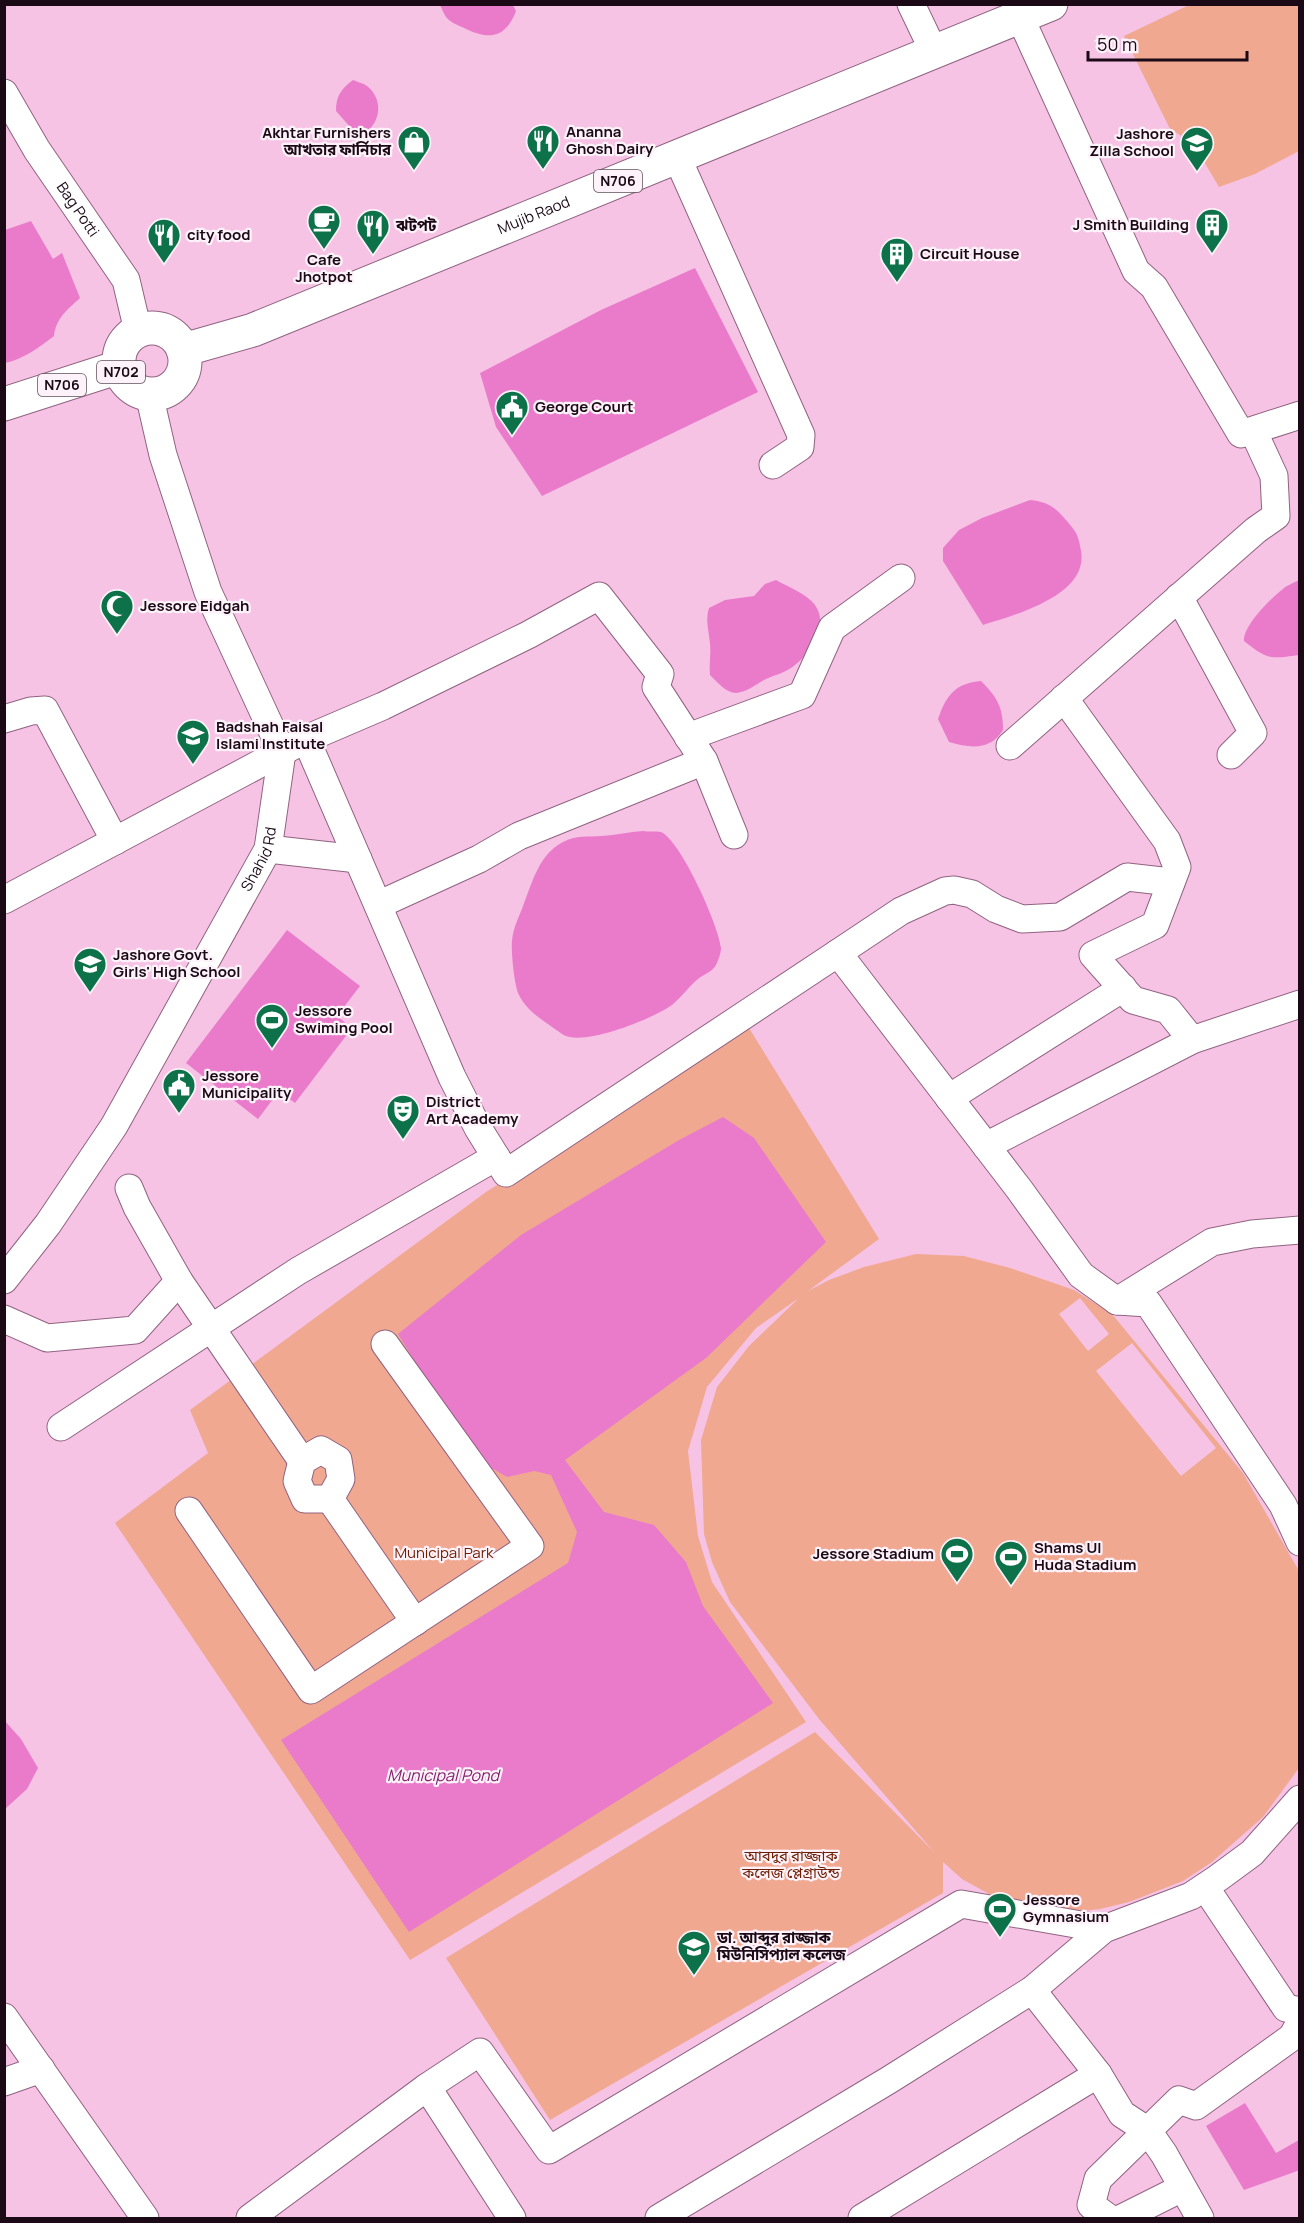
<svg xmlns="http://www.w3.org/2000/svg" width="1304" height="2223" font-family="Manrope,'Noto Sans Bengali',sans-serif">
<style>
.green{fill:#f0a891;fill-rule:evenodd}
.water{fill:#ea7bcb}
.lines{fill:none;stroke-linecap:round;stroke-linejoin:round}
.minor-casing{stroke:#906381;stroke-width:29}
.highway-casing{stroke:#906381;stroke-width:35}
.minor{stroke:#fff;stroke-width:27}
.highway{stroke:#fff;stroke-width:33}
.labels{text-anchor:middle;stroke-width:4.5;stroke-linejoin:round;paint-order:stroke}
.shield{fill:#fdf2f9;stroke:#5f505a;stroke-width:1.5}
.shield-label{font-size:14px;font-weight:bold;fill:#1b0a16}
.poi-label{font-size:15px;font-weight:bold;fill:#1b0a16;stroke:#fdf2f9;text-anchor:start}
.street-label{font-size:15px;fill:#1b0a16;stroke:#fdf2f9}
.park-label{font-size:15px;fill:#6c1d00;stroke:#fdf2f9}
.water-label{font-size:16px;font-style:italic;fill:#84216d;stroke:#fdf2f9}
</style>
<rect width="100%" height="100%" fill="#f6c3e5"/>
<g class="green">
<path d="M 1189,5 L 1299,5 L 1299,151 L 1255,174 L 1219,187 L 1193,143 L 1170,129 L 1124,36 Z"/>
<path d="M 749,1028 L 879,1239 L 808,1291 L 829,1280 L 864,1267 L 916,1254 L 964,1256 L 1010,1268 L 1074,1290 L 1112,1314 L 1243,1473 L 1299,1571 L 1299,1768 L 1263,1817 L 1212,1862 L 1183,1881 L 1129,1902 L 1100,1909 L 1055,1914 L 1018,1910 L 962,1879 L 943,1862 L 943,1893 L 550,2120 L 446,1958 L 815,1732 L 934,1852 L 819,1719 L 730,1602 L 712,1562 L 704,1534 L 701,1440 L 717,1387 L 749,1346 L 799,1298 L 756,1328 L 707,1387 L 688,1451 L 698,1536 L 712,1582 L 806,1722 L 410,1960 L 115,1523 L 208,1453 L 190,1410 L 486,1192 ZM 1080,1298 L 1109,1334 L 1088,1351 L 1059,1314 ZM 1132,1343 L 1216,1448 L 1181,1476 L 1096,1371 Z"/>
</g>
<g class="water">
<path d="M 440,5 L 513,5 L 516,11 C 505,40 487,40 462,27 C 457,25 450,22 446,17 C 444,14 442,9 440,5 Z"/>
<path d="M 353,80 C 357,82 363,83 367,86 C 385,100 381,128 358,136 L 336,111 C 336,96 341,89 353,80 Z"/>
<path d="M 31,221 L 53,259 L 62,253 L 80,298 C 67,310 56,318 54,336 C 38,348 24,359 5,363 L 5,230 Z"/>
<path d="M 695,268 L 758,392 L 542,496 L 496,427 L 480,373 L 601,310 Z"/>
<path d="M 1030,500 C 1051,502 1058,510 1071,526 C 1078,534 1079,540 1081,551 C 1089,595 1015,615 983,625 L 943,561 L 943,548 L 959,530 L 982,518 Z"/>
<path d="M 776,580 C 788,587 807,594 815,605 C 829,625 812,652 795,665 C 787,672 775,675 766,679 C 756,684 748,692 736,693 C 726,693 716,681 710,675 C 709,664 711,654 710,644 C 709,631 705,621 709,608 L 725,600 L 754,596 L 765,584 Z"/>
<path d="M 1299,580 L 1299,655 C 1270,659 1268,660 1244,641 C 1243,626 1270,599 1283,589 C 1287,585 1294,583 1299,580 Z"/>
<path d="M 981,681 C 997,697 1003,707 1003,730 C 990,751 970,748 949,742 L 938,719 C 946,695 956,683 981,681 Z"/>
<path d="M 643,831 C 648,832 656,831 661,832 C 681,841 719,926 721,948 C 721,953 718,961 716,965 C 712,972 704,974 698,979 C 689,986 682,997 672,1005 C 654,1018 582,1048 562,1034 C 547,1023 527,1012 519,995 C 514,985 511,951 512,941 C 513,928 519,917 523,906 C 532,883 539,854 563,842 C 576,835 588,837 602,836 C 616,835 629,832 643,831 Z"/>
<path d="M 287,930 L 360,986 L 337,1016 L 352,1028 L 295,1103 L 279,1091 L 258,1119 L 186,1063 Z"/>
<path d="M 723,1117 L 754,1138 L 826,1242 L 706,1358 L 565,1460 L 604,1512 L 654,1525 L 686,1562 L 703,1606 L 773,1703 L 409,1932 L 281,1740 L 568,1563 L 577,1532 L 551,1475 L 534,1471 L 507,1477 L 474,1458 L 398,1334 L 521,1235 L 679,1140 Z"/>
<path d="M 4,1720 L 21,1739 L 38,1768 L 27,1789 L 5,1809 Z"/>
<path d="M 1245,2103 L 1276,2153 L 1299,2140 L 1300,2170 L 1244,2190 L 1206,2126 Z"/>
</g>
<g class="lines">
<defs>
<g id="minor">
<path d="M 911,4 L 934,52"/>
<path d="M 1020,17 L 1136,271 L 1154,287 L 1241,434 L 1300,415"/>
<path id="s1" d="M 4,93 L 37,150 L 126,280 L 138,331"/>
<path d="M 677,157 L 801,435 L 800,447 L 773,465"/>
<path d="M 1179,597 L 1253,733 L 1231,755"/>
<path d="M 1064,698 L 1167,841 L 1177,867 L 1155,925 L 1093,955 L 1133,1000 L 1168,1010 L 1192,1040"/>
<path d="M 4,719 L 31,711 L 45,710 L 115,841"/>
<path d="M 688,737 L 802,695 L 832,628 L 901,578"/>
<path d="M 306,739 L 452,1077 L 478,1128 L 506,1173 L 838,953 L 1019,1189 L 1081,1275 L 1117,1301 L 1148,1303 L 1283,1505 L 1300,1542"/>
<path d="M 1010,746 L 1256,530 L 1276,516 L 1274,476 L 1257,439"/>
<path d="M 704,761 L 734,835"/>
<path d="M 268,849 L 358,859"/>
<path d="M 4,900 L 306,739 L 383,706 L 528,635 L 599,596 L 660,674 L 656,687 L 704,761 L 519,836 L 479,859 L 378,905"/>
<path d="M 838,953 L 901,911 L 945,891 L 954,890 L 972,894 L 996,909 L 1022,919 L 1060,917 L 1127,877 L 1171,882"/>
<path d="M 949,1098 L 1123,988"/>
<path d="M 986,1146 L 1192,1040 L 1300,1004"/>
<path d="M 129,1188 L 137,1207 L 179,1281 L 302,1461"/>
<path id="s2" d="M 4,1280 L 48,1224 L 114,1126 L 268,849 L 282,752 L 208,592 L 163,455 L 149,394"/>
<path d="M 1117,1301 L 1212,1242 L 1252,1234 L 1300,1230"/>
<path d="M 4,1319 L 47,1338 L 135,1330 L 179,1281"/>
<path d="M 61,1427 L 298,1271 L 496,1157"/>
<path d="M 321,1450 L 338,1460 L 341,1479 L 330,1499 L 305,1499 L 297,1481 L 302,1461 Z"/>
<path d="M 330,1499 L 415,1622"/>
<path d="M 189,1511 L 311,1690 L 530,1546 L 385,1344"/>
<path d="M 1205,1887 L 1286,2008 L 1300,2011"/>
<path d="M 1032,1990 L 1098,2074 L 1122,2114 L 1148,2131 L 1164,2154 L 1200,2218"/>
<path d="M 4,2017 L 145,2218"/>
<path d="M 4,2082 L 41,2069"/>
<path d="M 427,2087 L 480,2052 L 549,2150 L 961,1904 L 1104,1929"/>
<path d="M 250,2218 L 427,2087 L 512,2218"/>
<path d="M 659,2218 L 889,2080 L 1032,1990 L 1104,1929 L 1191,1896 L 1218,1878 L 1252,1853 L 1300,1799"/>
<path d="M 862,2218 L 1098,2074"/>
<path d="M 1109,2218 L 1091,2205 L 1098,2179 L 1179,2100 L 1196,2106 L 1292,2037 L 1300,2023"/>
<path d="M 1122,2218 L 1182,2188"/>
</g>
<g id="highway">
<circle cx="152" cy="361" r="33"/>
<path id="s3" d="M 183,350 L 253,330 L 1051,4"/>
<path d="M 4,404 L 119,367"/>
</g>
</defs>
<use href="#minor" class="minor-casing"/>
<use href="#highway" class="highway-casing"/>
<use href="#minor" class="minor"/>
<use href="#highway" class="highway"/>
</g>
<defs>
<symbol id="restaurant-pin" viewBox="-11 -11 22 30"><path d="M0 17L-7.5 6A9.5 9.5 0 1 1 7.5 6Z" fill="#0d7249" stroke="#fdf2f9"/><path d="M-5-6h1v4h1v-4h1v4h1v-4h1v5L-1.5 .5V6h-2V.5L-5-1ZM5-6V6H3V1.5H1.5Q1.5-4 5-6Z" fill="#fff"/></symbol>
<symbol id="shop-pin" viewBox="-11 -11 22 30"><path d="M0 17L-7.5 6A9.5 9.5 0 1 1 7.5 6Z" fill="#0d7249" stroke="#fdf2f9"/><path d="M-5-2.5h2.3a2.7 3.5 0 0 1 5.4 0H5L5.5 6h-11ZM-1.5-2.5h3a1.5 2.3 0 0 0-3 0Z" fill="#fff"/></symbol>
<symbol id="school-pin" viewBox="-11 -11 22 30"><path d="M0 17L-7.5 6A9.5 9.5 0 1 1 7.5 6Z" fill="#0d7249" stroke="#fdf2f9"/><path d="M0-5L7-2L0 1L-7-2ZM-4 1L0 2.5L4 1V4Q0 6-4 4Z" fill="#fff"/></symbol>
<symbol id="cafe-pin" viewBox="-11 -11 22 30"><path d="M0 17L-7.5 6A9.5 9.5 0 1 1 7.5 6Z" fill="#0d7249" stroke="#fdf2f9"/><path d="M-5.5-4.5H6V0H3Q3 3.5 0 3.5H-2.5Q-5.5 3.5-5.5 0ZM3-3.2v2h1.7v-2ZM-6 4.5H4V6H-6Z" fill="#fff"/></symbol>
<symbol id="building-pin" viewBox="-11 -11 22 30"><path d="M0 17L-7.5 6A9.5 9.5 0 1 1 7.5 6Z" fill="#0d7249" stroke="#fdf2f9"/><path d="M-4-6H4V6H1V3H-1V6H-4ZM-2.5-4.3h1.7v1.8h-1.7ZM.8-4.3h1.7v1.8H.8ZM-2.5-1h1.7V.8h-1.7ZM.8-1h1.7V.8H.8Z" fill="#fff"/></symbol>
<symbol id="civic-pin" viewBox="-11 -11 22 30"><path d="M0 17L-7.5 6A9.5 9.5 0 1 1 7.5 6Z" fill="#0d7249" stroke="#fdf2f9"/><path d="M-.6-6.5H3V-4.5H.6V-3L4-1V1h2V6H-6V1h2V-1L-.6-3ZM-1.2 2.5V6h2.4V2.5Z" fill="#fff"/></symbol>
<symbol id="mosque-pin" viewBox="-11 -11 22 30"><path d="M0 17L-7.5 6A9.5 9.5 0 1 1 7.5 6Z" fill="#0d7249" stroke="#fdf2f9"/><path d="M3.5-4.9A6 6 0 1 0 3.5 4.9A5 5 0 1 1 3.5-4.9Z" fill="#fff"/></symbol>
<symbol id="stadium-pin" viewBox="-11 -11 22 30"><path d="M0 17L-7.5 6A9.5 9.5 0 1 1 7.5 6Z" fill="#0d7249" stroke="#fdf2f9"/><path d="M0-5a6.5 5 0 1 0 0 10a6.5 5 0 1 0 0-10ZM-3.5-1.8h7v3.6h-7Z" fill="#fff"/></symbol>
<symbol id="theatre-pin" viewBox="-11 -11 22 30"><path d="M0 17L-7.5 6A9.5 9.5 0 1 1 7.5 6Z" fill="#0d7249" stroke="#fdf2f9"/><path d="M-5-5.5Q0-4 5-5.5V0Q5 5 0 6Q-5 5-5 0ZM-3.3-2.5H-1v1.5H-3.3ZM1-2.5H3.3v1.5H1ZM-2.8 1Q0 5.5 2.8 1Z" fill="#fff"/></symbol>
<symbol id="university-pin" viewBox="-11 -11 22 30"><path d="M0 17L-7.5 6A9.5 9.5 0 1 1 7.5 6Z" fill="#0d7249" stroke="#fdf2f9"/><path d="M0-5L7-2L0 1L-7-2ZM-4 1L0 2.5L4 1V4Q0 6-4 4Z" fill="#fff"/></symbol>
</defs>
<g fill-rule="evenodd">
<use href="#restaurant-pin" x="524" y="122" width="38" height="52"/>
<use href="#shop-pin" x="395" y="123" width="38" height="52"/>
<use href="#school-pin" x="1178" y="124" width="38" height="52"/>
<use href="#cafe-pin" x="305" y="202" width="38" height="52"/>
<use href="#building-pin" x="1193" y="206" width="38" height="52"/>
<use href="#restaurant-pin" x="354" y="207" width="38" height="52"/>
<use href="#restaurant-pin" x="145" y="216" width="38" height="52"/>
<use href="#building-pin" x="878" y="235" width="38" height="52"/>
<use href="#civic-pin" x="493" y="388" width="38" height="52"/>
<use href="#mosque-pin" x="98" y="587" width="38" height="52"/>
<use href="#school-pin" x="174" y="717" width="38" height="52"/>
<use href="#school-pin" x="71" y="945" width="38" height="52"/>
<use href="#stadium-pin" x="253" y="1001" width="38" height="52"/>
<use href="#civic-pin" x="160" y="1066" width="38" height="52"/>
<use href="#theatre-pin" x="384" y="1092" width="38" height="52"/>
<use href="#stadium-pin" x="938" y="1535" width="38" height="52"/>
<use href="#stadium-pin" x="992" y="1538" width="38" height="52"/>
<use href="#stadium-pin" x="981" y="1890" width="38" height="52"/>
<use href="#university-pin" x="675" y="1928" width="38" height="52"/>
</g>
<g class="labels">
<g class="shield">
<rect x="594" y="170" width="48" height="22" rx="4.5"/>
<rect x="97" y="361" width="48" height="22" rx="4.5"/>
<rect x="38" y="374" width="48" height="22" rx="4.5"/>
</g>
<g class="shield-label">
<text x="618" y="186">N706</text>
<text x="121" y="377">N702</text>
<text x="62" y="390">N706</text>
</g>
<g class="poi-label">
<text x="566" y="137">Ananna<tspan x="566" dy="17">Ghosh Dairy</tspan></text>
<text x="391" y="138" text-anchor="end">Akhtar Furnishers<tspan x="391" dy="17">আখতার ফার্নিচার</tspan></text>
<text x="1174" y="139" text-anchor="end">Jashore<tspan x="1174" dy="17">Zilla School</tspan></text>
<text x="1189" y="230" text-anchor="end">J Smith Building</text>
<text x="396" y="231">ঝটপট</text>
<text x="187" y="240">city food</text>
<text x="920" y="259">Circuit House</text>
<text x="324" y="265" text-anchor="middle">Cafe<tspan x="324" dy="17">Jhotpot</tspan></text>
<text x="535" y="412">George Court</text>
<text x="140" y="611">Jessore Eidgah</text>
<text x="216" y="732">Badshah Faisal<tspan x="216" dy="17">Islami Institute</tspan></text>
<text x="113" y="960">Jashore Govt.<tspan x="113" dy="17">Girls' High School</tspan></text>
<text x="295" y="1016">Jessore<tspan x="295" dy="17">Swiming Pool</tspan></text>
<text x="202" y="1081">Jessore<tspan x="202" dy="17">Municipality</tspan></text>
<text x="426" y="1107">District<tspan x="426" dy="17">Art Academy</tspan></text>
<text x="1034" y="1553">Shams Ul<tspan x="1034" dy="17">Huda Stadium</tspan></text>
<text x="934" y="1559" text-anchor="end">Jessore Stadium</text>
<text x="1023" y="1905">Jessore<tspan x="1023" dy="17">Gymnasium</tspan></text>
<text x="717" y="1943">ডা. আব্দুর রাজ্জাক<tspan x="717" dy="17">মিউনিসিপ্যাল কলেজ</tspan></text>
</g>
<g class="street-label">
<text dy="5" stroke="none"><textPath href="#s1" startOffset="138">Bag Potti</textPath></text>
<text dy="5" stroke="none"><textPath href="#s3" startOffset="376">Mujib Raod</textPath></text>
<text dy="5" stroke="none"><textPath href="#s2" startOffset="494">Shahid Rd</textPath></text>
</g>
<g class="park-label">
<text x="444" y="1558">Municipal Park</text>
<text x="791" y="1861">আবদুর রাজ্জাক<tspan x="791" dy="17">কলেজ প্লেগ্রাউন্ড</tspan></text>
</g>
<g class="water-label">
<text x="443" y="1781">Municipal Pond</text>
</g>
</g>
<rect width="1304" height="2223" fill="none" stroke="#1b0a16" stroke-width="12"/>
<path d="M1088 51v9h159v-9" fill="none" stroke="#1b0a16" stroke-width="3"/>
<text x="1097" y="51" font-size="18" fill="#1b0a16" stroke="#fdf2f9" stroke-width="4.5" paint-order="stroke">50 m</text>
</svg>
